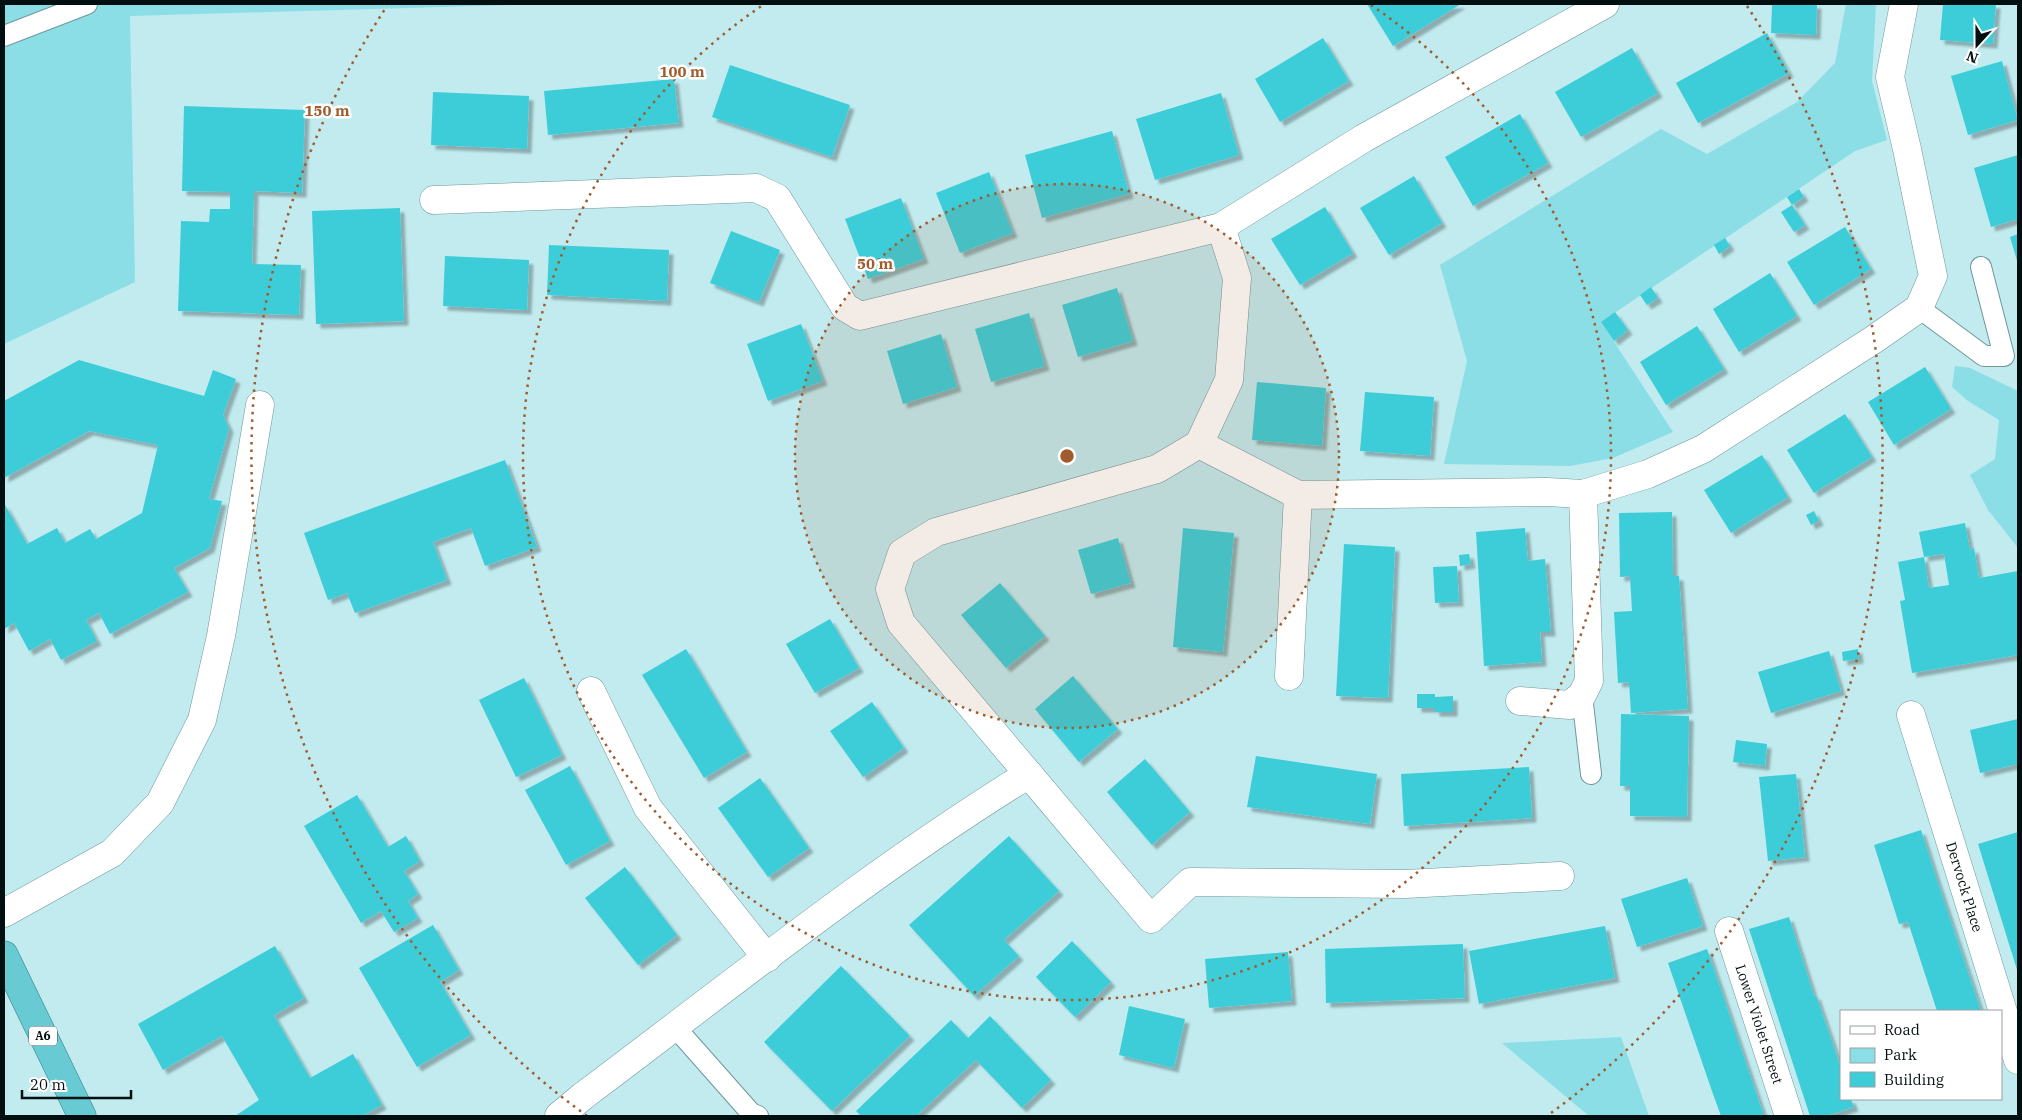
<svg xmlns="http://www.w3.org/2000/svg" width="2022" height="1120" font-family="'IBM Plex Serif',serif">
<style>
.green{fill:#8bdee6}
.building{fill:#3ccdd9;filter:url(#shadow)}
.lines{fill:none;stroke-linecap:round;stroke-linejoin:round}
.service-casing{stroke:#6f979a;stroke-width:22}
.minor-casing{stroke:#6f979a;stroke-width:29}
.trunk-casing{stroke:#2c7f86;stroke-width:29}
.service{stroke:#fff;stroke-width:20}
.minor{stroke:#fff;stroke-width:28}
.trunk{stroke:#68cad2;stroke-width:28}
.ring{fill:none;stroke:#a05c2d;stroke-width:2.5;stroke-dasharray:2.5 5}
.labels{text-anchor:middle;stroke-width:5;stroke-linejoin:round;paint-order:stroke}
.shield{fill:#fff;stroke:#4e5758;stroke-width:1}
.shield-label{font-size:12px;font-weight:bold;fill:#020f10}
.street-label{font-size:14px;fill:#020f10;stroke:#fff}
.centre{fill:#a05c2d;stroke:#fff;stroke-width:2.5}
.ring-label{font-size:15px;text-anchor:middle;font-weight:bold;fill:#a05c2d;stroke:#fff;stroke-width:5;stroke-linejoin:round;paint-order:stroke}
</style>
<defs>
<filter id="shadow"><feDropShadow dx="4.5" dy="4.5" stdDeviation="1" flood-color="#0004"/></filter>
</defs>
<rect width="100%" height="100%" fill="#c1ebef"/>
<g class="green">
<path d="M 4,4 L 541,4 L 130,16 L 135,282 L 4,344 Z"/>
<path d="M 1846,4 L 1876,4 L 1872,81 L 1887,140 L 1855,151 L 1601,322 L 1673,432 L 1613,458 L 1570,466 L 1444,464 L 1467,361 L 1440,265 L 1661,129 L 1707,154 L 1797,102 L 1835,63 Z"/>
<path d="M 1955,366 L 1970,368 L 2018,391 L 2018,548 L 1988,510 L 1970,475 L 1995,459 L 1999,420 L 1968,401 L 1952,387 Z"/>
<path d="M 1621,1037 L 1649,1116 L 1589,1116 L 1502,1043 Z"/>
</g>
<g class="building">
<path d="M 1367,4 L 1461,4 L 1393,46 Z"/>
<path d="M 1772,4 L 1817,4 L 1816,35 L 1771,33 Z"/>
<path d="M 1943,4 L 1996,4 L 1993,44 L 1940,40 Z"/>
<path d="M 1767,33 L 1789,73 L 1698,123 L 1676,83 Z"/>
<path d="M 1323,38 L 1349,81 L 1280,122 L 1255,79 Z"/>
<path d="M 1632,48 L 1658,93 L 1581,137 L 1555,92 Z"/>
<path d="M 2002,61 L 2018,120 L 1968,135 L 1951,76 Z"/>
<path d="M 730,65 L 850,105 L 832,157 L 712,117 Z"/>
<path d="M 674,79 L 679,123 L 548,135 L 544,91 Z"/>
<path d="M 433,92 L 529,96 L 527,149 L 431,145 Z"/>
<path d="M 1221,93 L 1239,155 L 1155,180 L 1136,119 Z"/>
<path d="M 184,106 L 305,110 L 302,193 L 254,191 L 252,264 L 301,265 L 299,315 L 178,311 L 181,221 L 209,222 L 210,209 L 230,209 L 230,192 L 182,191 Z"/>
<path d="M 1520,114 L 1548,163 L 1473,206 L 1445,157 Z"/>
<path d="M 1112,131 L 1129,194 L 1042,218 L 1025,155 Z"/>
<path d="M 2018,155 L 2018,219 L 1991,227 L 1974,168 Z"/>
<path d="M 989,172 L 1013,233 L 960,253 L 936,193 Z"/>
<path d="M 1414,176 L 1442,223 L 1389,255 L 1360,208 Z"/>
<path d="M 1799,189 L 1804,197 L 1792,205 L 1787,197 Z"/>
<path d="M 901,198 L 924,259 L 868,279 L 845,219 Z"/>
<path d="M 1792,205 L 1805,225 L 1794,232 L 1781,212 Z"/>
<path d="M 1325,207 L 1353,253 L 1300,285 L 1271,239 Z"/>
<path d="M 400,208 L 404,321 L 316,324 L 312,211 Z"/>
<path d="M 1845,227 L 1871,269 L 1814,305 L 1787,262 Z"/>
<path d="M 731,231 L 780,250 L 759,302 L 710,283 Z"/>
<path d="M 2018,234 L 2018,264 L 2010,237 Z"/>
<path d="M 1725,238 L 1730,246 L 1719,254 L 1714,245 Z"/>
<path d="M 549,245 L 669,250 L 667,301 L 547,295 Z"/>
<path d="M 445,256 L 529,260 L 527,310 L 443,306 Z"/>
<path d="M 1770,273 L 1797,316 L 1739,352 L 1713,309 Z"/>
<path d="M 1651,287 L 1658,298 L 1647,305 L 1640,295 Z"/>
<path d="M 1117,288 L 1133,341 L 1078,357 L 1062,305 Z"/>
<path d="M 1615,312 L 1628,330 L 1614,341 L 1601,322 Z"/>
<path d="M 1029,313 L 1045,366 L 991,382 L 975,329 Z"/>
<path d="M 801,324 L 823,381 L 768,401 L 747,344 Z"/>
<path d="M 1697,326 L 1724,369 L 1666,405 L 1640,362 Z"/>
<path d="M 941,334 L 957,387 L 903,404 L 887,351 Z"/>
<path d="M 79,360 L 204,396 L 213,370 L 236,379 L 223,415 L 229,428 L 209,499 L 222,501 L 210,548 L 174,568 L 188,592 L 110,634 L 99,613 L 86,620 L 97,641 L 61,660 L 50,639 L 29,651 L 14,623 L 4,629 L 4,503 L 27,544 L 57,528 L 65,543 L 90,529 L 96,539 L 142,513 L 158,445 L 89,431 L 4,478 L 4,401 Z"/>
<path d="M 1925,367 L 1951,409 L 1894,445 L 1868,402 Z"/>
<path d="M 1257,382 L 1326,388 L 1322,446 L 1252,440 Z"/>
<path d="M 1365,392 L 1434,397 L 1430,456 L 1360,451 Z"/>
<path d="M 1845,414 L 1872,457 L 1814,493 L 1787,450 Z"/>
<path d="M 1762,455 L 1788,497 L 1731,533 L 1704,490 Z"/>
<path d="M 505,460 L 537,547 L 485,566 L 471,528 L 433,542 L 447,580 L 355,613 L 347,593 L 328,600 L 304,533 Z"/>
<path d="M 1814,511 L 1819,521 L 1811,525 L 1806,515 Z"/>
<path d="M 1672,512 L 1673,576 L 1679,576 L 1688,709 L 1631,713 L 1629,682 L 1618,683 L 1614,612 L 1632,611 L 1630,576 L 1620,577 L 1619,513 Z"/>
<path d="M 1965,523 L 1970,550 L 1974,548 L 1979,578 L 2018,571 L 2018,655 L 1912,673 L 1900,601 L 1905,600 L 1898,562 L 1924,557 L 1929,588 L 1949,585 L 1944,554 L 1924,557 L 1919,532 Z"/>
<path d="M 1183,528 L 1234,533 L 1223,652 L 1173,647 Z"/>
<path d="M 1525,528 L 1528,561 L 1545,559 L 1551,632 L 1540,632 L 1542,662 L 1484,666 L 1476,532 Z"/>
<path d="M 1118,538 L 1131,583 L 1091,594 L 1078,550 Z"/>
<path d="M 1344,544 L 1395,547 L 1388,698 L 1336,696 Z"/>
<path d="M 1469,554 L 1471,564 L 1460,566 L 1459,555 Z"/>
<path d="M 1457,566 L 1459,602 L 1435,603 L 1433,567 Z"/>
<path d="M 1000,583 L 1045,636 L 1006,668 L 961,615 Z"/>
<path d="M 830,619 L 859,668 L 815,693 L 786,644 Z"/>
<path d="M 686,649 L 747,752 L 704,778 L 642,675 Z"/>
<path d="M 1858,649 L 1859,659 L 1843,661 L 1842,652 Z"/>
<path d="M 1829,651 L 1841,691 L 1771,713 L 1758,672 Z"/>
<path d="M 1073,676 L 1118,729 L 1079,762 L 1035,709 Z"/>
<path d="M 524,678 L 562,755 L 516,777 L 479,700 Z"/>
<path d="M 1417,694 L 1435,694 L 1435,697 L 1453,696 L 1453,712 L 1435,712 L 1435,708 L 1417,708 Z"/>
<path d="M 872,702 L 904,748 L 863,777 L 830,731 Z"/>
<path d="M 1621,714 L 1689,716 L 1687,817 L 1630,816 L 1630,786 L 1620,786 Z"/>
<path d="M 2018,719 L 2018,764 L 1980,773 L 1970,730 Z"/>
<path d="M 1736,740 L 1767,744 L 1765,766 L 1733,762 Z"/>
<path d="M 1256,756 L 1377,774 L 1370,824 L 1247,807 Z"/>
<path d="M 1145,759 L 1190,812 L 1152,845 L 1107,792 Z"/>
<path d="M 570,766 L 610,841 L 566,865 L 525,790 Z"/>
<path d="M 1529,767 L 1532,818 L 1404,826 L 1401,774 Z"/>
<path d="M 1796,774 L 1805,857 L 1768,861 L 1759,777 Z"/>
<path d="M 760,778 L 809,848 L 768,877 L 718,808 Z"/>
<path d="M 357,795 L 388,847 L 406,836 L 420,861 L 404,871 L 418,894 L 408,901 L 418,918 L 394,932 L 381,911 L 361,923 L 304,826 Z"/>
<path d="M 1921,830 L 1938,883 L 1981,1011 L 1937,1011 L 1908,922 L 1899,924 L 1874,845 Z"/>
<path d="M 2018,832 L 2018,973 L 1978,844 Z"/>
<path d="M 1009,836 L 1059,891 L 1004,940 L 1019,956 L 974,996 L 909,925 Z"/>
<path d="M 625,867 L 677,935 L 638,965 L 585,898 Z"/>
<path d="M 1687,878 L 1703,926 L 1637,947 L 1621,899 Z"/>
<path d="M 1789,917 L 1814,996 L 1816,995 L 1841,1068 L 1841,1099 L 1851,1099 L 1854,1107 L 1826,1116 L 1810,1116 L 1749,929 Z"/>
<path d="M 433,925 L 459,970 L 440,982 L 471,1035 L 417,1067 L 359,968 Z"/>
<path d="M 1605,926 L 1615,978 L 1479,1004 L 1469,951 Z"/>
<path d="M 1072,941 L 1111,982 L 1075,1017 L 1036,977 Z"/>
<path d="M 1463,944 L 1465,998 L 1326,1003 L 1325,949 Z"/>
<path d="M 275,946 L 304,998 L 274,1015 L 310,1078 L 353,1054 L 382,1105 L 362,1116 L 235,1116 L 259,1100 L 222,1036 L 163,1070 L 138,1024 Z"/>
<path d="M 1707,949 L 1716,975 L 1764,1116 L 1721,1116 L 1713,1094 L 1668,963 Z"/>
<path d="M 1288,952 L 1292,1001 L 1209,1008 L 1205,959 Z"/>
<path d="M 841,966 L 910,1036 L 832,1111 L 764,1042 Z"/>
<path d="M 1129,1006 L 1185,1019 L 1174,1068 L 1119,1055 Z"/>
<path d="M 990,1016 L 1051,1080 L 1022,1108 L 976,1060 L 916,1116 L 861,1116 L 856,1111 L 951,1020 L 968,1038 Z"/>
</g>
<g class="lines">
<defs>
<g id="service">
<path d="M 4,36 L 87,4"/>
<path d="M 1919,308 L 1984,356 L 2004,356 L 1981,267"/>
<path d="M 1582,695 L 1591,774"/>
<path d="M 675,1027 L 751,1113 L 758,1116"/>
</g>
<g id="minor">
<path d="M 434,200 L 756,188 L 777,198 L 845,307 L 860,316 L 1221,227 L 1364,138 L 1605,4"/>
<path d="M 1221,227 L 1237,278 L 1229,380 L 1199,444 L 1157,469 L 936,532 L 902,553 L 890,589 L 901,623 L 1151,919 L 1190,882 L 1405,884 L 1560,876"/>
<path d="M 1199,444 L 1298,495 L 1547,492 L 1583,494 L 1648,474 L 1703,449 L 1873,340 L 1919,308 L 1933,276 L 1907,149 L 1890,77 L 1904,4"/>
<path d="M 1289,676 L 1298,495"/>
<path d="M 591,691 L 648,808 L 767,958"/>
<path d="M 1520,701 L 1570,705 L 1582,695 L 1589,681 L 1583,494"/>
<path id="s1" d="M 1911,715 L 2018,1060"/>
<path d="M 4,913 L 112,853 L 160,803 L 202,720 L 221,636 L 260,405"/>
<path id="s2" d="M 1729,931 L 1789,1116"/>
<path d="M 559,1116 L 583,1096 C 730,986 873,870 1029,774"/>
</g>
<path id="trunk" d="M 4,955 L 82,1116"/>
</defs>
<use href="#service" class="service-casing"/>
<use href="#minor" class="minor-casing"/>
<use href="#trunk" class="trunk-casing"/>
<use href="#service" class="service"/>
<use href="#minor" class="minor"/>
<use href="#trunk" class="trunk"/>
</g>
<circle cx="1067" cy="456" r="272" fill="#a05c2d" fill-opacity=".12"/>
<g class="ring">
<circle cx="1067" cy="456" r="272"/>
<path d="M1371 5A544 544 0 1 1 763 5"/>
<path d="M587 1116A816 816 0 0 1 387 6M1747 6A816 816 0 0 1 1547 1116"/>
</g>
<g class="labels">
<rect class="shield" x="29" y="1026.5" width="28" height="19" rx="4"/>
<g class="shield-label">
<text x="43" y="1040">A6</text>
</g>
<g class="street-label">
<text dy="5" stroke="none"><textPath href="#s1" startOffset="180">Dervock Place</textPath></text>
<text dy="5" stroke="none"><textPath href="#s2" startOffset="98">Lower Violet Street</textPath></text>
</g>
</g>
<circle cx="1067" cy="456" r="8" class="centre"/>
<g class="ring-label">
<text x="682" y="77">100 m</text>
<text x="327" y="116">150 m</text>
<text x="875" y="269">50 m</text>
</g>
<rect width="2022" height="1120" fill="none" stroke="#020f10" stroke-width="10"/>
<rect x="1840" y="1010" width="162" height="90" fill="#ffffff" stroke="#9a9f9f"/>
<rect x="1850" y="1026" width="25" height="8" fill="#ffffff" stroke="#9a9f9f"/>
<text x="1884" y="1035" font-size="15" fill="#020f10">Road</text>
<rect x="1850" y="1048" width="25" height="15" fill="#8bdee6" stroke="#9a9f9f"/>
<text x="1884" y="1060" font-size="15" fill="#020f10">Park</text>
<rect x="1850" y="1072" width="25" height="15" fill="#3ccdd9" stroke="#9a9f9f"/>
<text x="1884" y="1085" font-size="15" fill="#020f10">Building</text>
<g transform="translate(1977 45) rotate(201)" stroke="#ffffff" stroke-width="4" paint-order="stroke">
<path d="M0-4L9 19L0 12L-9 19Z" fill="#020f10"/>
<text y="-8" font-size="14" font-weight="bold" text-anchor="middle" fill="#020f10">N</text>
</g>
<path d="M22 1090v8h109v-8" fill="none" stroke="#020f10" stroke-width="2.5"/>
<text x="30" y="1090" font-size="15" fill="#020f10" stroke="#ffffff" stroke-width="4" paint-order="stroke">20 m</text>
</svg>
